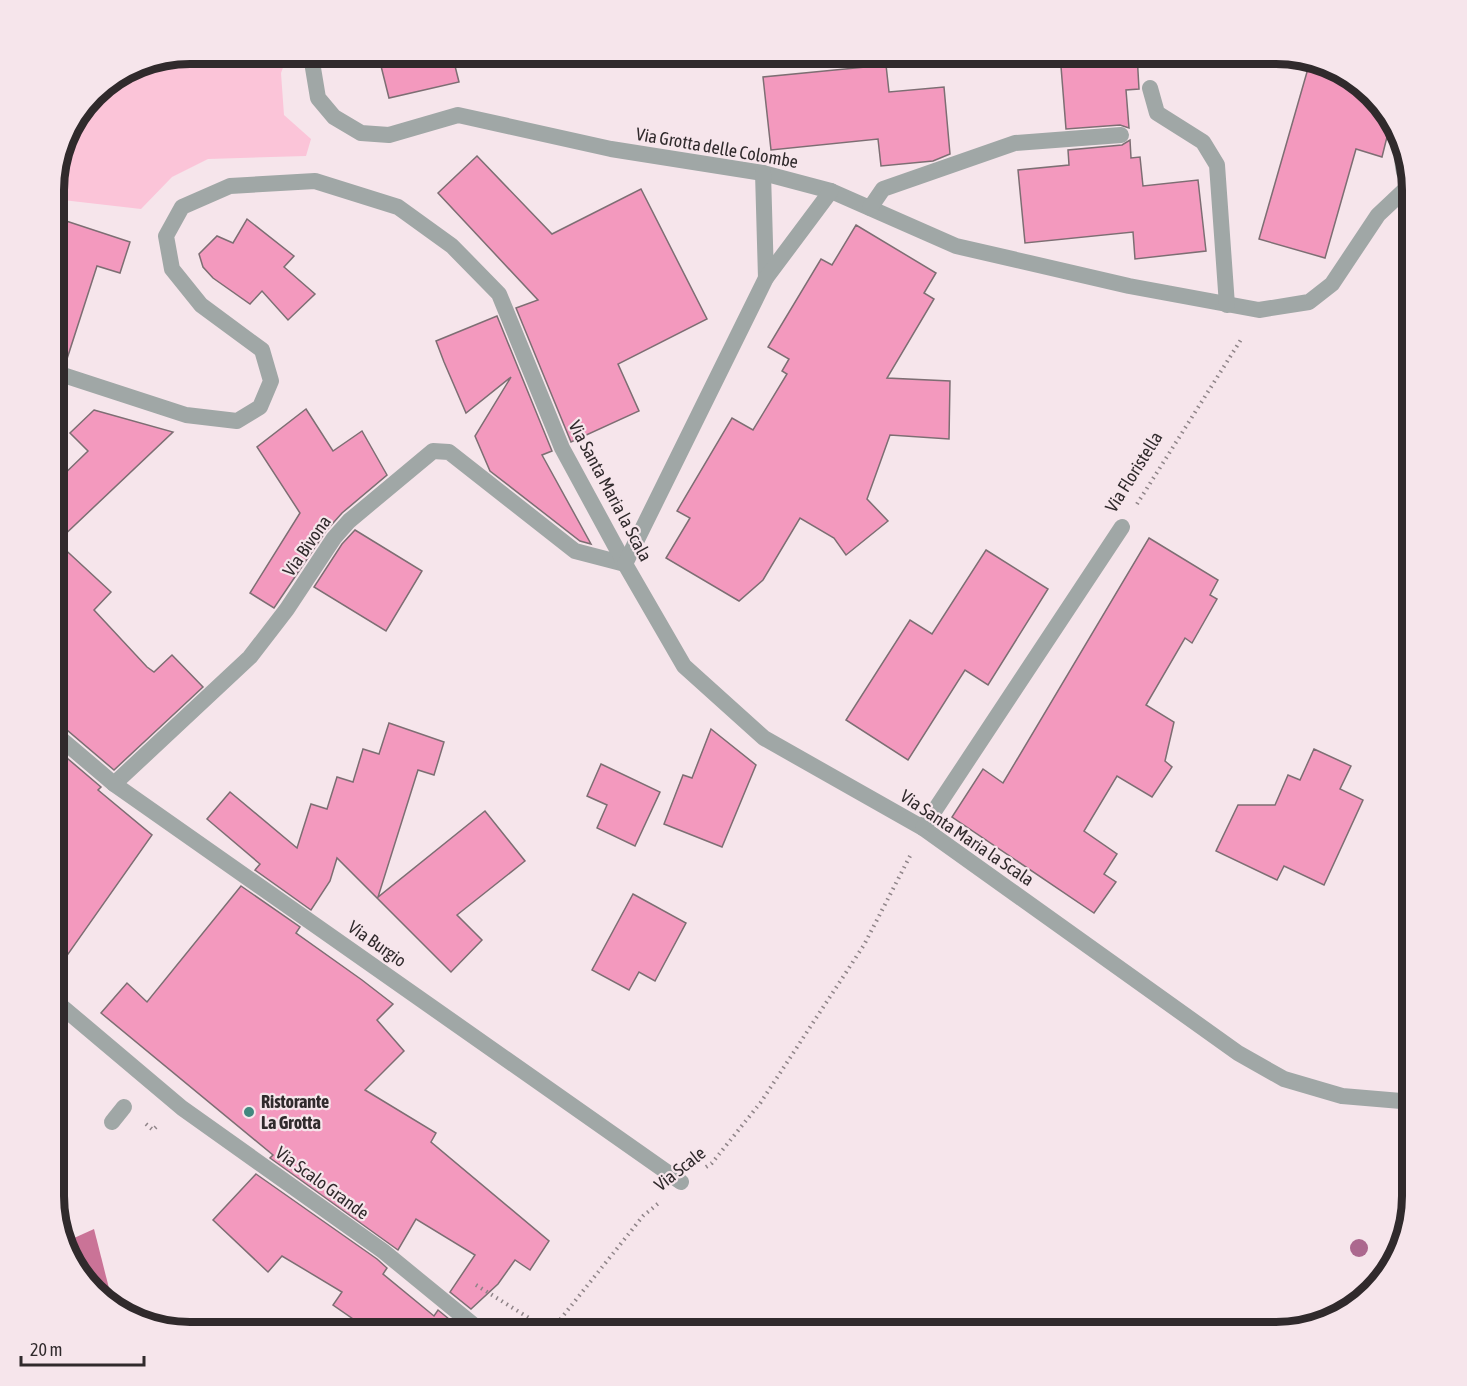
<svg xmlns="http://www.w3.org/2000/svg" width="1467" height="1386" font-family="'Asap Condensed',sans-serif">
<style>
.green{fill:#fbc4d8}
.water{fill:#ca7397}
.building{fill:#f399be;stroke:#7d6e73;stroke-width:1.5}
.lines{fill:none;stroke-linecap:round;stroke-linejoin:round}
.path{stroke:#8f8488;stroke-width:4;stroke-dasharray:1.5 4.5;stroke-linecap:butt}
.pedestrian{stroke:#a0a7a6;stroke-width:16}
.minor{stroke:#a0a7a6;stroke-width:16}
.tree{fill:#ac688e}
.poi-dot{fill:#42887f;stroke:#f6e5eb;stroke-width:2}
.labels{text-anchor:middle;stroke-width:4.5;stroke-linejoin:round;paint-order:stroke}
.street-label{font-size:18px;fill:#302a2c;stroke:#f6e5eb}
.poi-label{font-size:18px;font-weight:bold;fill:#302a2c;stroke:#f6e5eb;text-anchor:start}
.rim{fill:none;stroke:#302a2c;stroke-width:8}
</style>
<rect width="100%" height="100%" fill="#f6e5eb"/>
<path class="green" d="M 190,54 L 288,54 L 281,73 L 284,115 L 311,139 L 306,156 L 208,159 L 172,177 L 141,209 L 54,199 L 54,181 L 68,130 L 100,88 L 138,64 Z"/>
<path class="water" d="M 94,1229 L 113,1304 L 113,1305 L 94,1292 L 65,1248 L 63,1243 Z"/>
<g class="building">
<path d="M 378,54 L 452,54 L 459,82 L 389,98 Z"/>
<path d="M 1060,54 L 1137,54 L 1139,89 L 1126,90 L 1129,128 L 1120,125 L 1066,129 Z"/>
<path d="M 886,65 L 889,92 L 944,87 L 950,154 L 933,161 L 881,166 L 878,139 L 771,150 L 763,77 Z"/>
<path d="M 1309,65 L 1349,77 L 1373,94 L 1391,121 L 1382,157 L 1356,149 L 1325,258 L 1259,239 Z"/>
<path d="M 1130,140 L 1131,158 L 1140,157 L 1143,186 L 1198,180 L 1206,251 L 1135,259 L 1133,232 L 1025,243 L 1018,170 L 1069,165 L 1068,150 L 1122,145 Z"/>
<path d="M 477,156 L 552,234 L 641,189 L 707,319 L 618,364 L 639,411 L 571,442 L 516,308 L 538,300 L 438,193 Z"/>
<path d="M 54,217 L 130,242 L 120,273 L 97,266 L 65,365 L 54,362 Z"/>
<path d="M 247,219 L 294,256 L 284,267 L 315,294 L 288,320 L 262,291 L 250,304 L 213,278 L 203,267 L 199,254 L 217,236 L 233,243 Z"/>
<path d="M 856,225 L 936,273 L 924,293 L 934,299 L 887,378 L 950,381 L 949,439 L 890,435 L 867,499 L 888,521 L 846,555 L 834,538 L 800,518 L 763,580 L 739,601 L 666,558 L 690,518 L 677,511 L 732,418 L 753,430 L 787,374 L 782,371 L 789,359 L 768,347 L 821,259 L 832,265 Z"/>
<path d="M 497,316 L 552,451 L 542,455 L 591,544 L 580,541 L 490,471 L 475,436 L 511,377 L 466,413 L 444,362 L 436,341 Z"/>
<path d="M 306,409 L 333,451 L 362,431 L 387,475 L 342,513 L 326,531 L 274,608 L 250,593 L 300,513 L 257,447 Z"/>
<path d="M 94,410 L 173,432 L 57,542 L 111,592 L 94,610 L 147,667 L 154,672 L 172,655 L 203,687 L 114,770 L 61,725 L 54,723 L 54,484 L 88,451 L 70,433 Z"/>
<path d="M 355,530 L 422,571 L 386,631 L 314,587 L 342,544 Z"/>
<path d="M 1149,538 L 1218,580 L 1210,595 L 1217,599 L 1192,643 L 1185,638 L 1146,705 L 1174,722 L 1165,761 L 1172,767 L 1152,797 L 1117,776 L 1084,831 L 1117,854 L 1104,874 L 1116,882 L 1094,913 L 952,817 L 983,769 L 1003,783 Z"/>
<path d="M 986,550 L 1048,589 L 988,685 L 965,670 L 908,760 L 846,720 L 910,620 L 932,634 Z"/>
<path d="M 389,723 L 444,742 L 434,775 L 418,770 L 378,897 L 485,811 L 525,861 L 457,915 L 482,940 L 451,972 L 337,858 L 330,881 L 311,910 L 255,870 L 260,864 L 207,819 L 230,792 L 297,848 L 311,804 L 327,809 L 337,777 L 353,782 L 363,749 L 379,754 Z"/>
<path d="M 711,729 L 756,765 L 722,847 L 664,824 L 683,775 L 692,778 Z"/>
<path d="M 54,747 L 101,787 L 98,790 L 152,835 L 54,974 Z"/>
<path d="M 1314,749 L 1351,766 L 1340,789 L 1363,800 L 1324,885 L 1284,866 L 1277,880 L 1216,851 L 1238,805 L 1275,805 L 1288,775 L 1300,780 Z"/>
<path d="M 601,764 L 660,792 L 635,846 L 597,828 L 607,805 L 587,796 Z"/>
<path d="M 241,886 L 300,927 L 296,933 L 362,980 L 393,1004 L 377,1020 L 404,1051 L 365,1090 L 436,1133 L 431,1142 L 549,1241 L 530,1270 L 515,1260 L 498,1284 L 471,1309 L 450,1292 L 475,1255 L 416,1219 L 398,1250 L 270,1158 L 273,1155 L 101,1013 L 127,983 L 147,1002 Z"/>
<path d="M 633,894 L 686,923 L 655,981 L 639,972 L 629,990 L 592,970 Z"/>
<path d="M 256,1174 L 377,1259 L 387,1268 L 383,1274 L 434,1316 L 438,1310 L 455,1324 L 449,1329 L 453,1332 L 372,1332 L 333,1305 L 342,1292 L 282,1256 L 268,1272 L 213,1220 Z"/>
</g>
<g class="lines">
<g class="path">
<path d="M 1137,504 L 1242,338"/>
<path d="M 146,1124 L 153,1130 L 158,1125"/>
<path d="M 706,1167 L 712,1163 L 761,1102 L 864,945 L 910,856"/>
<path d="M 476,1285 L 537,1323 L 559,1321 L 643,1216 L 660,1202"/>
</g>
<g class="pedestrian">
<path d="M 114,784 L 250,657 L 287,609 L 334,538 L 349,521 L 433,451 L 449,452 L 575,551 L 625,564"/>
<path d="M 112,1122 L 124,1107"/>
</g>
<g class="minor">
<path d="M 316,54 L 313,68 L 318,98 L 334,117 L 361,133 L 389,135 L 458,115 L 611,149 L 763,173 L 831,191 L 956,246 L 1129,286 L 1259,310 L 1309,302 L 1332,284 L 1378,215 L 1413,182"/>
<path d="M 1150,88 L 1157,113 L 1203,142 L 1217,165 L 1227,305"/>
<path d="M 1404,145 C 1401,159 1402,173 1410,185"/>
<path d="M 763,173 L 766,278"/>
<path d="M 870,208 L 883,189 L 1015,143 L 1121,135"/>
<path d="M 54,372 L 186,415 L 237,421 L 260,407 L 271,381 L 262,350 L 201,305 L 172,269 L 166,236 L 182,207 L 230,186 L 315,181 L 398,207 L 452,246 L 499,294 L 562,448 L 625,564 L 684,666 L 764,738 L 923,828 L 1238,1053 L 1284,1079 L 1342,1096 L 1413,1102"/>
<path d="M 625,564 L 766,278 L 831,191"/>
<path d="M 54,733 L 114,784 L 681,1182"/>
<path d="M 923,828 L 1122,527"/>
<path d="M 54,1000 L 182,1108 L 383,1251 L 482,1332"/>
</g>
</g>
<circle class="tree" cx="1359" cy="1248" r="9"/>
<circle class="poi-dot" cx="249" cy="1112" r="6"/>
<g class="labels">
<g class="street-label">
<text transform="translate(717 148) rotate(10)" y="6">Via Grotta delle Colombe</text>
<text transform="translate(1134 472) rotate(-58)" y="6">Via Floristella</text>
<text transform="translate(610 491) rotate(62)" y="6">Via Santa Maria la Scala</text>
<text transform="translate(307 546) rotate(-55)" y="6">Via Bivona</text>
<text transform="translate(967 838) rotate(34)" y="6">Via Santa Maria la Scala</text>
<text transform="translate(377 944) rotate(35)" y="6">Via Burgio</text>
<text transform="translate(680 1169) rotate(-38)" y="6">Via Scale</text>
<text transform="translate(322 1183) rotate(36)" y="6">Via Scalo Grande</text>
</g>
<g class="poi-label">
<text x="261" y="1108">Ristorante<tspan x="261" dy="21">La Grotta</tspan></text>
</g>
</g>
<path d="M0 0H1467V1386H0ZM190 64H1276A126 126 0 0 1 1402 190V1196A126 126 0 0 1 1276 1322H190A126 126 0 0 1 64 1196V190A126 126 0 0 1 190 64Z" fill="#f6e5eb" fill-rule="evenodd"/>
<path class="rim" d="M190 64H1276A126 126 0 0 1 1402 190V1196A126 126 0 0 1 1276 1322H190A126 126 0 0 1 64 1196V190A126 126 0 0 1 190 64Z"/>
<path d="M21 1356v9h123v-9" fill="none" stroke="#302a2c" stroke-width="3"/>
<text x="30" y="1356" font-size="18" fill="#302a2c" stroke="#f6e5eb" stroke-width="4.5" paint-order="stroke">20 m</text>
</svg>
